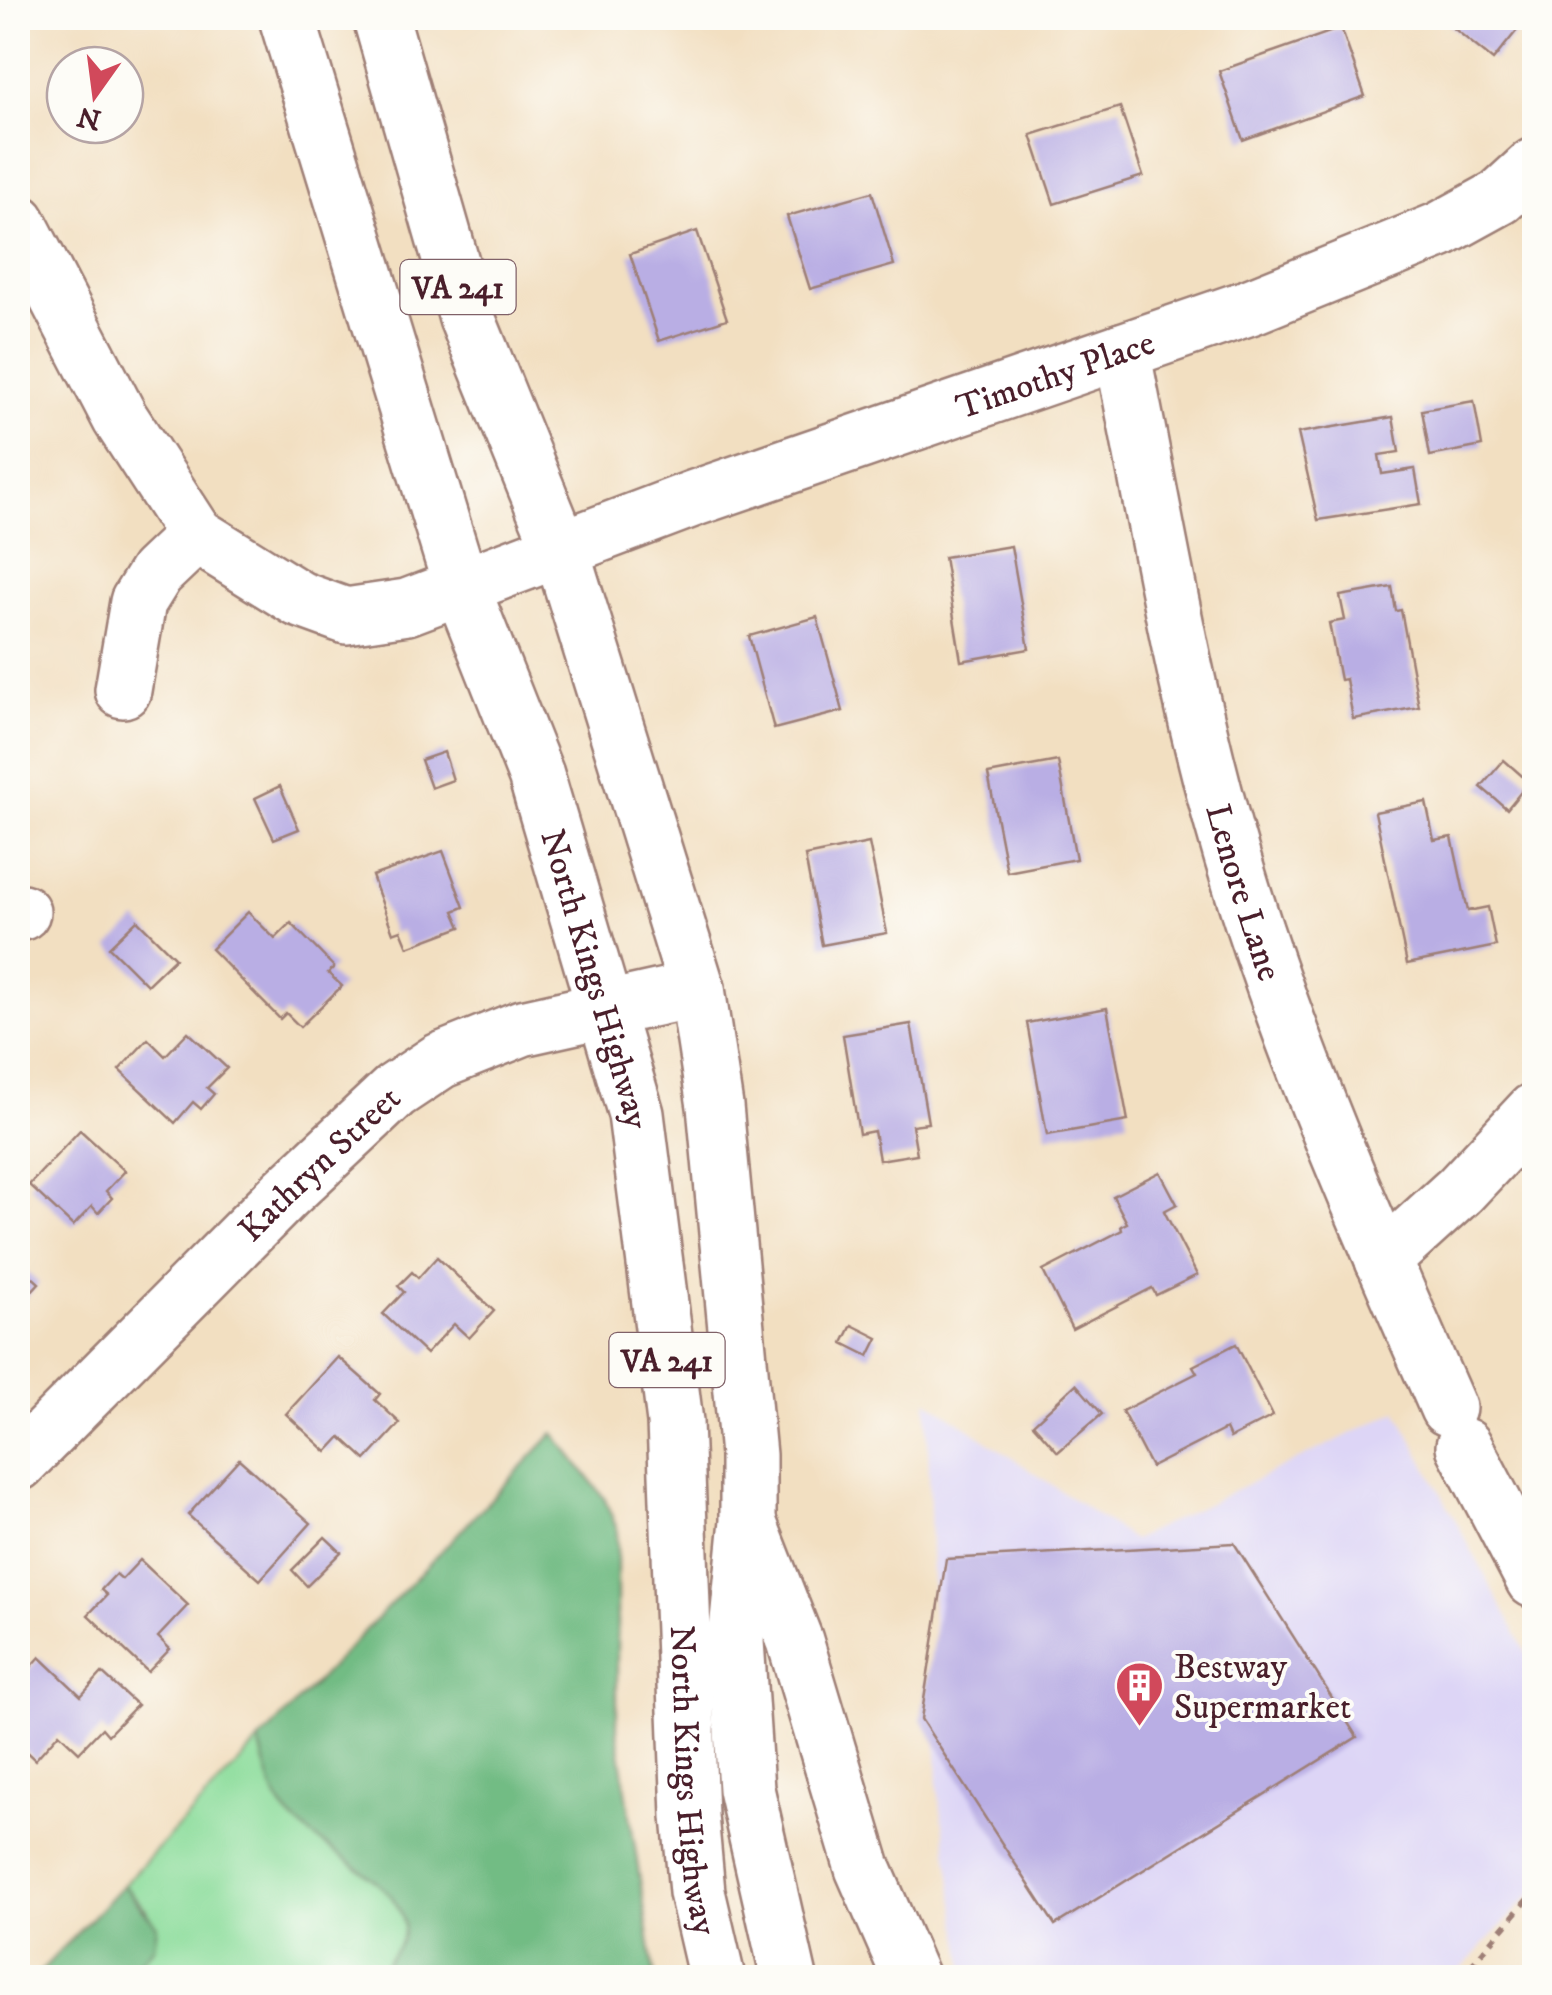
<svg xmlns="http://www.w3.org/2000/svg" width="1552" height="1995" font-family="'IM FELL DW Pica',serif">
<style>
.built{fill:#ddd5f6}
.green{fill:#8ddd9c;stroke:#6c7e64;stroke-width:2.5}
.forest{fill:#72bc84;stroke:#5e6e58;stroke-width:2.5}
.building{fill:#b9aee4}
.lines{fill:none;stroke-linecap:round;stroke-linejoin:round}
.minor-casing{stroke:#9e7f76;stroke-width:60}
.major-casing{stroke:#9e7f76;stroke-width:60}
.path{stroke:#9e7f76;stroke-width:6;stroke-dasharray:8 8;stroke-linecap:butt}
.minor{stroke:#fff;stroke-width:55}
.major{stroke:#fff;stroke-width:55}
.labels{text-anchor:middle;stroke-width:8;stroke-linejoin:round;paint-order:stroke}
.shield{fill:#fdfcf7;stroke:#806168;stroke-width:2.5}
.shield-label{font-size:32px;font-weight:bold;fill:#4a1f2b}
.street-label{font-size:35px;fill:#4a1f2b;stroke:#fdfcf7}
.poi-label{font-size:35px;fill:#4a1f2b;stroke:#fdfcf7;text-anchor:start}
</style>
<rect width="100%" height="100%" fill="#fdfcf7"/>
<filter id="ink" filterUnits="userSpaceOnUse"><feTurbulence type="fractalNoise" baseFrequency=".01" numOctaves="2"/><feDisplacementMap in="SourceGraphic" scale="20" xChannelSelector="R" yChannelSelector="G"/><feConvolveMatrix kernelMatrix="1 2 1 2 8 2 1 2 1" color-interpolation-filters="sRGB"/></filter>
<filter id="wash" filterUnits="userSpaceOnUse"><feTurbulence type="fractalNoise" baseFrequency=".0048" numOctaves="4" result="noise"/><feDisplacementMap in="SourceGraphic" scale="40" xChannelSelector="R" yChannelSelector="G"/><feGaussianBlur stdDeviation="2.25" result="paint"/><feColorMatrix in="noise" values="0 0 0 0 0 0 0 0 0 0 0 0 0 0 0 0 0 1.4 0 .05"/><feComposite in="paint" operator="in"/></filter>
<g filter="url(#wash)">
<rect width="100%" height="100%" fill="#f2dfc1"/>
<path class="built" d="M 927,1400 L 1133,1540 L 1397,1411 L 1534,1667 L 1534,1891 L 1454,1977 L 966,1977 L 938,1789 Z"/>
<path class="green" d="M 259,1742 C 265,1761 269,1784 279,1801 C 304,1846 394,1871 404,1923 C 408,1945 383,1958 381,1977 L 125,1977 L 154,1947 L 146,1909 L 123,1885 Z"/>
<g class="forest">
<path d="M 554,1433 L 604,1498 L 617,1529 L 617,1732 L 655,1977 L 381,1977 C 383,1958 408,1945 404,1923 C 394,1872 304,1846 278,1801 C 269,1784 265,1761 259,1742 Z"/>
<path d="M 123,1885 L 157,1926 L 154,1947 L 125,1977 L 35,1977 Z"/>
</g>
<g id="blocks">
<g class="building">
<path d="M 1441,18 L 1527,18 L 1493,60 Z"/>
<path d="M 1341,28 L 1365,96 L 1243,140 L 1219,71 Z"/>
<path d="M 1120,107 L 1143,176 L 1054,204 L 1031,135 Z"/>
<path d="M 872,192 L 894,265 L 810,289 L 787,216 Z"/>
<path d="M 697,231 L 727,319 L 659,341 L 630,254 Z"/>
<path d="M 1474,401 L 1482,446 L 1430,456 L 1422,410 Z"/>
<path d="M 1393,417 L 1399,452 L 1379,455 L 1382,474 L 1415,469 L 1421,504 L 1318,520 L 1298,433 Z"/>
<path d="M 1011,546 L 1029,649 L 961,661 L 944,557 Z"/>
<path d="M 1392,587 L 1396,611 L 1401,610 L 1419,707 L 1353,719 L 1346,679 L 1340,680 L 1329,623 L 1345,620 L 1340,596 Z"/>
<path d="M 817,617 L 843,711 L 774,729 L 749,636 Z"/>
<path d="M 444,752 L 453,780 L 431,788 L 421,760 Z"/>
<path d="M 1504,760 L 1529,782 L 1507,809 L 1481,787 Z"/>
<path d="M 1058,761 L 1076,859 L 1007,872 L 988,774 Z"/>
<path d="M 280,786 L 299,829 L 274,839 L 255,798 Z"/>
<path d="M 1426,802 L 1434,840 L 1452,837 L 1468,911 L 1488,907 L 1496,946 L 1407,964 L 1375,812 Z"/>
<path d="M 869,843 L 887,933 L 822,945 L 805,856 Z"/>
<path d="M 443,851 L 464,907 L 454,911 L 461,927 L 408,947 L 401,930 L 393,933 L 372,876 Z"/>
<path d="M 248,912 L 275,939 L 291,923 L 334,967 L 328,973 L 342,986 L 300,1027 L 286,1013 L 280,1019 L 211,949 Z"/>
<path d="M 137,920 L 175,958 L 147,985 L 109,947 Z"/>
<path d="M 1107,1008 L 1128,1121 L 1047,1135 L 1027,1023 Z"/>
<path d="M 911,1024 L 928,1123 L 912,1125 L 917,1154 L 879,1160 L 874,1131 L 859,1134 L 843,1035 Z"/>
<path d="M 188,1032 L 227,1068 L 207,1088 L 214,1094 L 201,1109 L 193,1102 L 175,1123 L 119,1070 L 148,1039 L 165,1056 Z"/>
<path d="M 80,1130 L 125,1171 L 106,1191 L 112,1198 L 98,1213 L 92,1206 L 73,1226 L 29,1185 Z"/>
<path d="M 1160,1172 L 1177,1204 L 1164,1211 L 1197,1275 L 1156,1295 L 1152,1288 L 1072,1329 L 1043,1271 L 1122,1230 L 1121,1226 L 1127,1223 L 1113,1196 Z"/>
<path d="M 437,1257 L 494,1311 L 469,1338 L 454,1324 L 426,1354 L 383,1314 L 404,1292 L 398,1286 L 412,1272 L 418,1278 Z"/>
<path d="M 18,1264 L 39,1283 L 18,1306 Z"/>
<path d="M 852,1325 L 878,1338 L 869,1356 L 843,1343 Z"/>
<path d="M 1236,1344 L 1273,1416 L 1230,1438 L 1226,1429 L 1151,1467 L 1122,1411 L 1197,1373 L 1193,1366 Z"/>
<path d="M 338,1357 L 380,1394 L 375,1400 L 400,1423 L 366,1460 L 341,1437 L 327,1452 L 286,1414 Z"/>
<path d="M 1076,1384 L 1102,1414 L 1058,1452 L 1033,1424 Z"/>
<path d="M 239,1459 L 311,1523 L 260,1580 L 188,1515 Z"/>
<path d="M 325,1537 L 341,1552 L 307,1586 L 292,1570 Z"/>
<path d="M 1234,1543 L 1357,1737 L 1055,1925 L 921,1719 L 946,1559 Z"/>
<path d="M 140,1560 L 188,1605 L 158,1637 L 170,1649 L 148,1672 L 88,1615 L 107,1595 L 101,1590 L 116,1574 L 122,1579 Z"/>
<path d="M 40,1657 L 81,1696 L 102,1673 L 137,1705 L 108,1735 L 102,1728 L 79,1752 L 59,1733 L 35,1760 L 18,1744 L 18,1675 L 21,1678 Z"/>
</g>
</g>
</g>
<g filter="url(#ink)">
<use href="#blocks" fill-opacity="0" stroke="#9e7f76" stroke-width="2.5"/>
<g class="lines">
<defs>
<g id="minor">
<path id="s1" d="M 18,222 L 120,418 L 196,535 L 299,599 L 346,616 L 407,607 L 695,498 L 1250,307 L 1440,230 L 1500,197 L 1534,166"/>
<path id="s2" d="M 1122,351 C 1158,530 1187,714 1242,889 C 1297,1067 1373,1237 1448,1408"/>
<path d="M 123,690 L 138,602 L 156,573 L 196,535"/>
<path d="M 18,912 L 22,912"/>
<path d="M 1383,1260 L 1460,1190 L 1534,1111"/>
<path d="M 1464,1446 L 1534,1580"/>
<path id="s3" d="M 18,1463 L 285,1194 L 395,1091 L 440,1061 L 522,1028 L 697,989"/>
</g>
<g id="major">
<path id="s4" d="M 287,18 L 461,586 L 536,775 L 636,1114 L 675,1422 L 690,1816 L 697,1892 L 717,1978"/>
<path d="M 381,18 L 467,318 L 560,547 L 697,989 L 715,1106 L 748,1455 L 748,1521 L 736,1641 L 746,1789 L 789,1978"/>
<path d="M 751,1529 L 795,1641 L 863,1868 L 911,1978"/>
</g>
</defs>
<use href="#minor" class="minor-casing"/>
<use href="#major" class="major-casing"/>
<path class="path" d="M 1460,1978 L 1534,1892"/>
<use href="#minor" class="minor"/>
<use href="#major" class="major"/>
</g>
</g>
<defs>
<symbol id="building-pin" viewBox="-11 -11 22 30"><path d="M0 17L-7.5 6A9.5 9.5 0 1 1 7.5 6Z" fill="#d1495b" stroke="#fdfcf7"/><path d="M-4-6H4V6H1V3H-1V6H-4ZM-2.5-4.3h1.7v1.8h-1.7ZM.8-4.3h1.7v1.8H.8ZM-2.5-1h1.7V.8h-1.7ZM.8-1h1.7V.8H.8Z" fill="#fff"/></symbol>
</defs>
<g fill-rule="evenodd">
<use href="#building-pin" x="1112" y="1658" width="55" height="75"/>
</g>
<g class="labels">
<g class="shield">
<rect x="400.5" y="260" width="115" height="54" rx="8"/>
<rect x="609.5" y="1333" width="115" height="54" rx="8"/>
</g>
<g class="shield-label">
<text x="458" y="298">VA 241</text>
<text x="667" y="1371">VA 241</text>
</g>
<g class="street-label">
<text dy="12" stroke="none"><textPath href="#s1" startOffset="1282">Timothy Place</textPath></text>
<text dy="12" stroke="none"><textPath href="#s2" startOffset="555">Lenore Lane</textPath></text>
<text dy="12" stroke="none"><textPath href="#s4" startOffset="1010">North Kings Highway</textPath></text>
<text dy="12" stroke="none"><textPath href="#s3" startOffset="425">Kathryn Street</textPath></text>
<text dy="12" stroke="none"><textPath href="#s4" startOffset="1820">North Kings Highway</textPath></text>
</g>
<g class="poi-label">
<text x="1174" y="1678">Bestway<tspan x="1174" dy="40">Supermarket</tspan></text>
</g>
</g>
<rect width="1552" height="1995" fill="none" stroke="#fdfcf7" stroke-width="60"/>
<g transform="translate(95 95) rotate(194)"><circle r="48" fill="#fdfcf7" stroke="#b5a4a5" stroke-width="2.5"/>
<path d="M0-8L18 38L0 25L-18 38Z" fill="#d1495b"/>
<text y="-15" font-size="28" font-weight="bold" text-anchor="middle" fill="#4a1f2b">N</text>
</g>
</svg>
